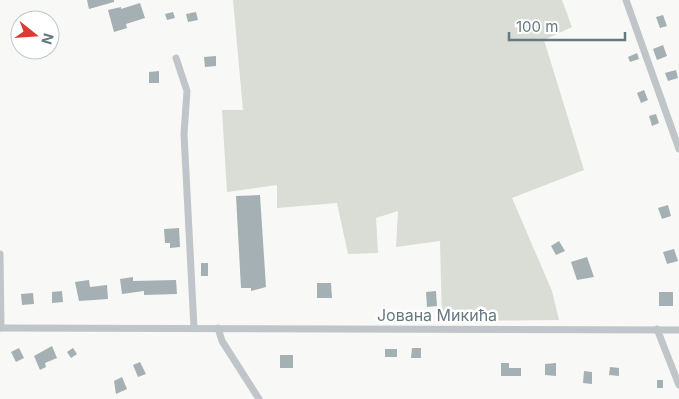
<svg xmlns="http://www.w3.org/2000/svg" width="679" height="399" font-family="Inter,sans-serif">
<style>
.green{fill:#d9ddd5}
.building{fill:#a4b0b3}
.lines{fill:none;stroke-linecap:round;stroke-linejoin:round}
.minor{stroke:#bfc5c8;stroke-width:7}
.labels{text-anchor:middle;stroke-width:5;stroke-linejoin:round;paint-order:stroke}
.street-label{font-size:16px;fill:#657980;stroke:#fff}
</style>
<rect width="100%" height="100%" fill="#f8f8f6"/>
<path class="green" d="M 233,0 L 562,0 L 572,27 L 544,40 L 584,170 L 512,198 L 552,291 L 559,320 L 442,321 L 440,241 L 396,247 L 398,211 L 376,218 L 378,253 L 348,254 L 337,203 L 277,208 L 277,185 L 227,192 L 222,110 L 243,110 Z"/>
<g class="building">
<path d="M 87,0 L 114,0 L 114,2 L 89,9 Z"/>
<path d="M 140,3 L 145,18 L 126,24 L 127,28 L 114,32 L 108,10 L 121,7 L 121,9 Z"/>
<path d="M 173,12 L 175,18 L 167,20 L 165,14 Z"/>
<path d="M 196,12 L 198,20 L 188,22 L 186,14 Z"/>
<path d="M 663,15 L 667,26 L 660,28 L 656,17 Z"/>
<path d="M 663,45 L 667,56 L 657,60 L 653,49 Z"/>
<path d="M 637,53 L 639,59 L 630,62 L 628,57 Z"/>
<path d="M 216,56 L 216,66 L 205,67 L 204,57 Z"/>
<path d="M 676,70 L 678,78 L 668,81 L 665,73 Z"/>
<path d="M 159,71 L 159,83 L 149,83 L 149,72 Z"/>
<path d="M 644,90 L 648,100 L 641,103 L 637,93 Z"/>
<path d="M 656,114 L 659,123 L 652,126 L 649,116 Z"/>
<path d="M 260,195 L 266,287 L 251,291 L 251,288 L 241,288 L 236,196 Z"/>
<path d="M 668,205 L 671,216 L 662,219 L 658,208 Z"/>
<path d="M 179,228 L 180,247 L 170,248 L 170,243 L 165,243 L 164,229 Z"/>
<path d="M 559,241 L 565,251 L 556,255 L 551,246 Z"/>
<path d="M 674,249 L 678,261 L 667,264 L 663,252 Z"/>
<path d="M 587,257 L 594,277 L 577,280 L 571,262 Z"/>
<rect x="201" y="263" width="7" height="13"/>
<path d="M 133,277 L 133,281 L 176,280 L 177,294 L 144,295 L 144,291 L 122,294 L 120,279 Z"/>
<path d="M 89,280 L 90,287 L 107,285 L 108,299 L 79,301 L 75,282 Z"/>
<path d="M 317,283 L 331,283 L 332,298 L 317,298 Z"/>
<path d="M 62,291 L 63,302 L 52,303 L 52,292 Z"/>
<path d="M 436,291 L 437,306 L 427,307 L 426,292 Z"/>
<rect x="659" y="292" width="14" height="14"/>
<path d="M 33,293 L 34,304 L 22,305 L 21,294 Z"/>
<path d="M 52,346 L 57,358 L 45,363 L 46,367 L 40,370 L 34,356 Z"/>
<path d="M 19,348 L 24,358 L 16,362 L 11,352 Z"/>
<path d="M 73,348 L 77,354 L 71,358 L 67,352 Z"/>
<path d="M 412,348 L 421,348 L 421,358 L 411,358 Z"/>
<rect x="385" y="349" width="12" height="8"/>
<rect x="280" y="355" width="13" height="13"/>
<path d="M 140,362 L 146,374 L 138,377 L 133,365 Z"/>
<path d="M 501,363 L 509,363 L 509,368 L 521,368 L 521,376 L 501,376 Z"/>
<path d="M 556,363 L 556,376 L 545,375 L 545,364 Z"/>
<path d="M 610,367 L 619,368 L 619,376 L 609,375 Z"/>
<path d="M 584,371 L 592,372 L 592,384 L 583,383 Z"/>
<path d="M 122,377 L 127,389 L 116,394 L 114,381 Z"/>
<rect x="657" y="380" width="6" height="8"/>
</g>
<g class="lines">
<g class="minor">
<path d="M 626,0 L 679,149"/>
<path d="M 176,58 L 187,91 L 184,134 L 194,328"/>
<path d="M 0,254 L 1,328"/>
<path d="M 0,328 L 679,330"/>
<path d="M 218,328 L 222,341 L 259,399"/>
<path d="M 657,329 L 679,385"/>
</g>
</g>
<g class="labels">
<g class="street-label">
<text x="437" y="321">Јована Микића</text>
</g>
</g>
<g transform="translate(35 35) rotate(107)"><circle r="24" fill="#ffffff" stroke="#c1c9cc"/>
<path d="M0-4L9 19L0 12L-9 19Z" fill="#dc3a32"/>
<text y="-8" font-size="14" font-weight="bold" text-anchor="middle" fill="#657980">N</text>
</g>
<path d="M509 32v8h116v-8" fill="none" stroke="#657980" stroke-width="2.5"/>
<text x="516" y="32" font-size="15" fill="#657980" stroke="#ffffff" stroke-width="4" paint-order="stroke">100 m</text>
</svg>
